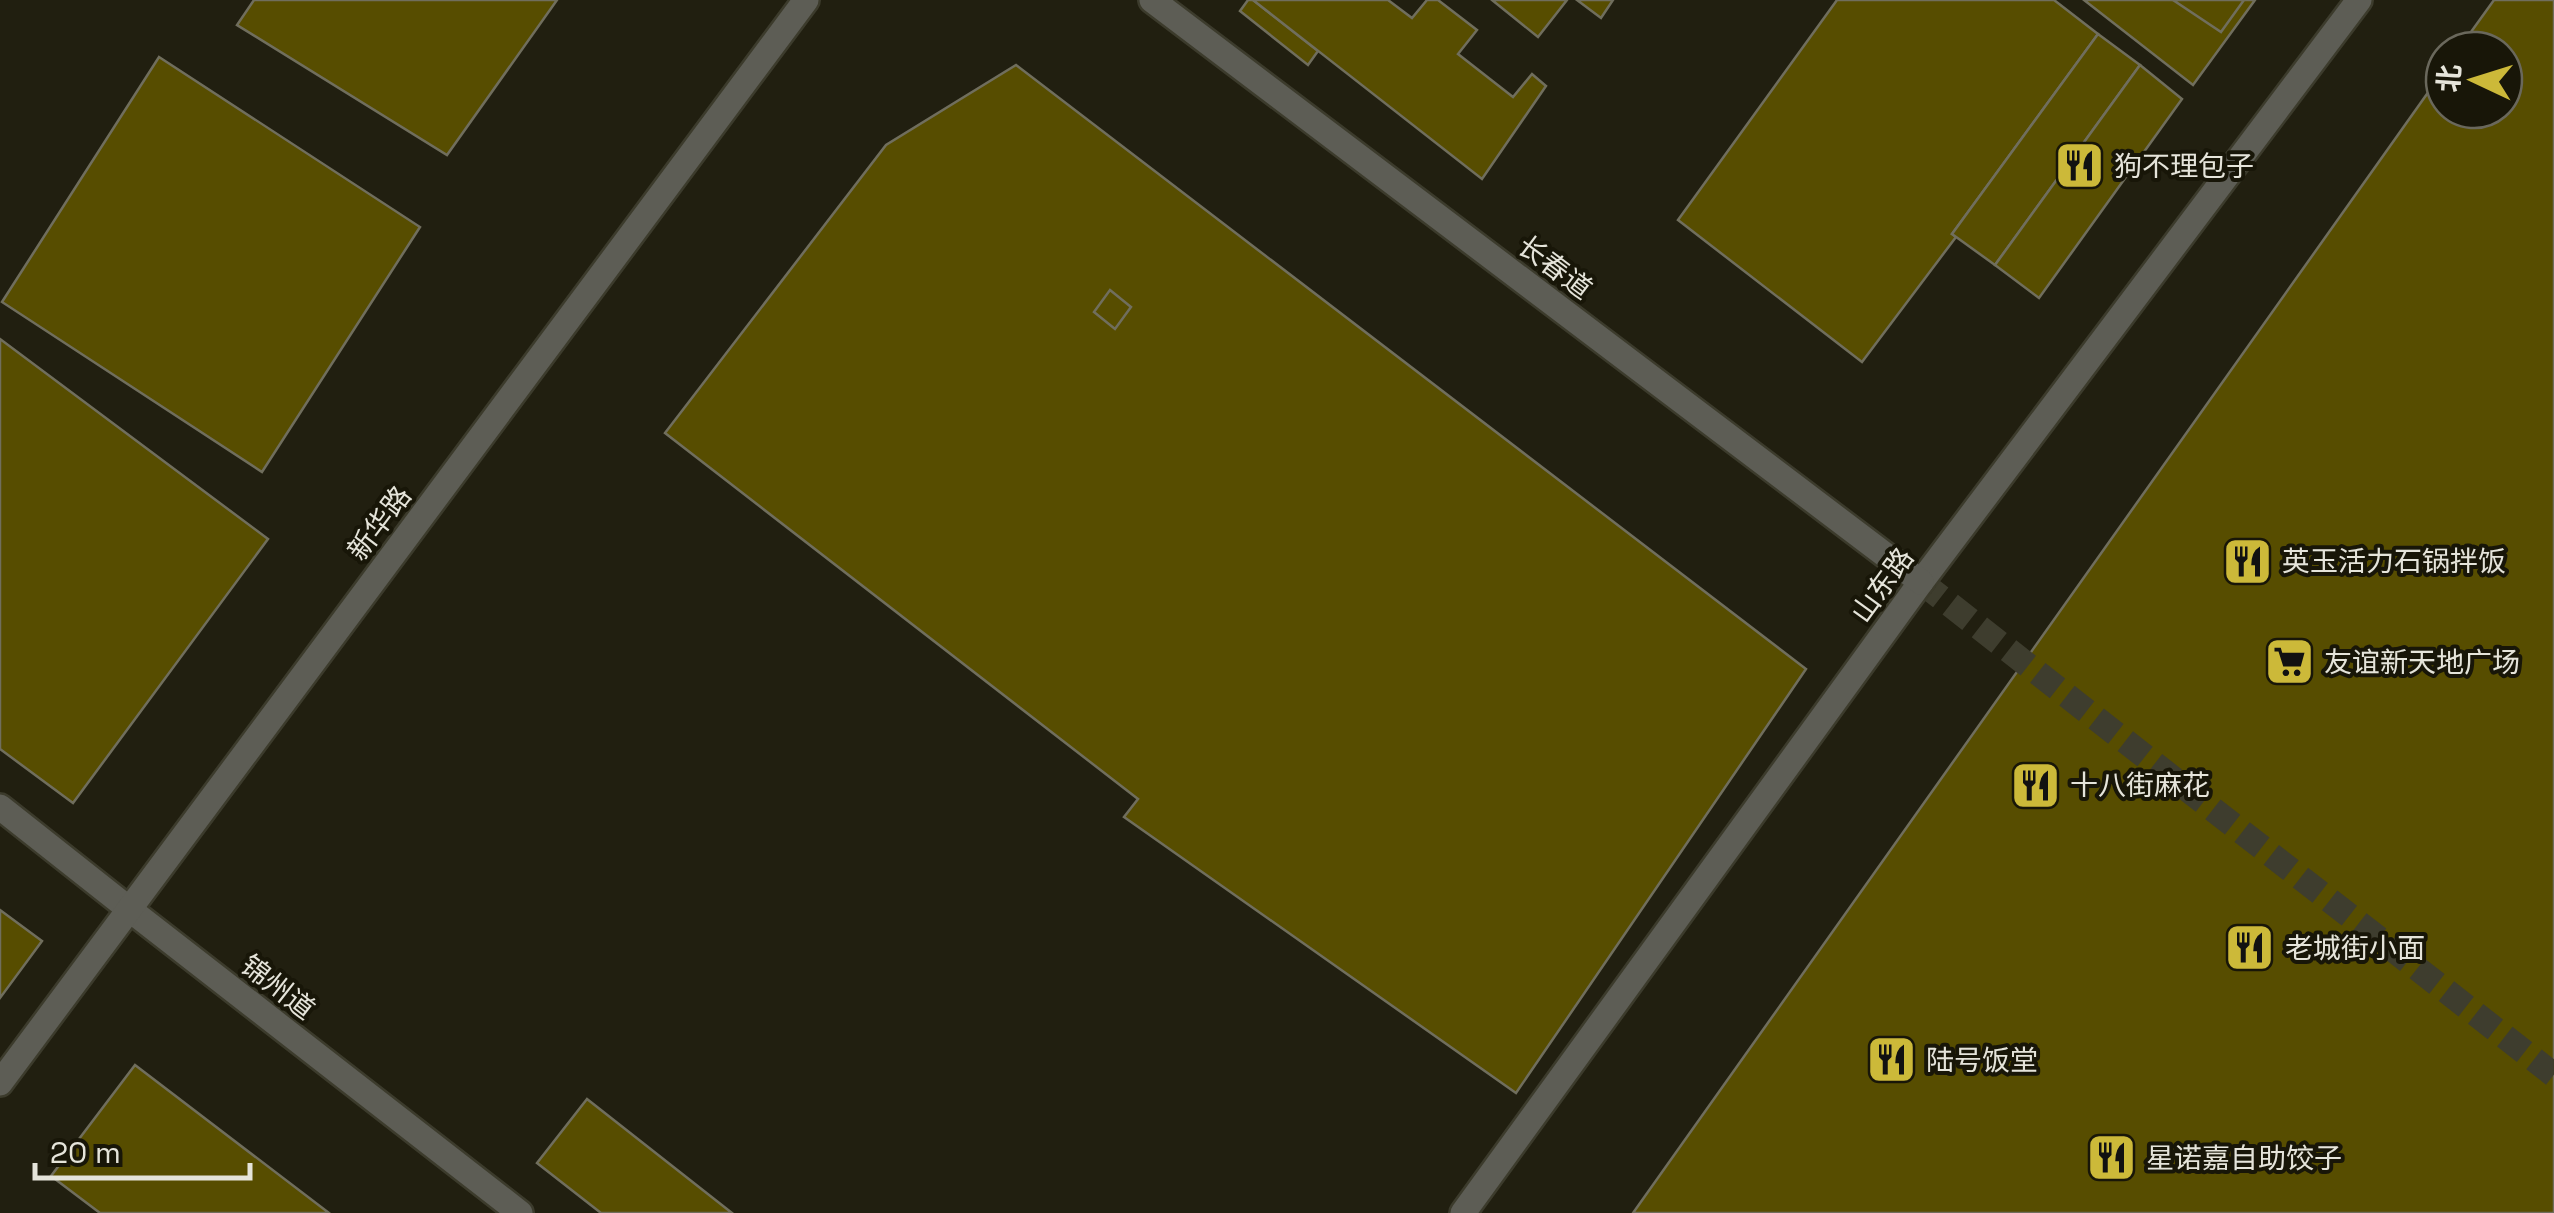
<svg xmlns="http://www.w3.org/2000/svg" width="2554" height="1213" font-family="'Space Grotesk','Noto Sans SC',sans-serif">
<style>
.building{fill:#574d00;stroke:#706e5d;stroke-width:2.5}
.lines{fill:none;stroke-linecap:round;stroke-linejoin:round}
.tertiary-tunnel{stroke:#3e3d2e;stroke-width:25;stroke-dasharray:25 12;stroke-linecap:butt}
.pedestrian-casing{stroke:#3c3b2c;stroke-width:30}
.minor-casing{stroke:#3c3b2c;stroke-width:30}
.tertiary-casing{stroke:#3c3b2c;stroke-width:30}
.pedestrian{stroke:#5d5d55;stroke-width:25}
.minor{stroke:#5d5d55;stroke-width:25}
.tertiary{stroke:#5d5d55;stroke-width:25}
.labels{text-anchor:middle;stroke-width:8;stroke-linejoin:round;paint-order:stroke}
.poi-label{font-size:28px;fill:#e5e4da;stroke:#181608;text-anchor:start}
.street-label{font-size:28px;fill:#e5e4da;stroke:#181608}
</style>
<rect width="100%" height="100%" fill="#211f10"/>
<g class="building">
<path d="M 254,0 L 557,0 L 447,155 L 237,25 Z"/>
<path d="M 1248,0 L 1253,0 L 1318,51 L 1308,65 L 1240,11 Z"/>
<path d="M 1253,0 L 1388,0 L 1412,18 L 1427,0 L 1438,0 L 1477,30 L 1458,54 L 1513,97 L 1532,74 L 1546,86 L 1482,179 Z"/>
<path d="M 1492,0 L 1567,0 L 1538,37 Z"/>
<path d="M 1577,0 L 1613,0 L 1601,18 Z"/>
<path d="M 1837,0 L 2054,0 L 2098,34 L 1952,234 L 1956,237 L 1862,362 L 1678,220 Z"/>
<path d="M 2084,0 L 2255,0 L 2193,85 Z"/>
<path d="M 2173,0 L 2244,0 L 2221,32 Z"/>
<path d="M 2494,0 L 2554,0 L 2554,1213 L 1633,1213 L 2444,70 L 2444,110 L 2504,110 L 2504,50 L 2458,50 Z"/>
<path d="M 2098,34 L 2140,65 L 1995,265 L 1952,234 Z"/>
<path d="M 159,57 L 420,227 L 262,472 L 2,302 Z"/>
<path d="M 1016,65 L 1806,669 L 1516,1093 L 1124,817 L 1138,799 L 665,433 L 886,145 Z"/>
<path d="M 2140,65 L 2182,99 L 2039,298 L 1995,265 Z"/>
<path d="M 1110,290 L 1131,307 L 1115,329 L 1094,312 Z"/>
<path d="M 0,339 L 268,539 L 73,803 L 0,749 Z"/>
<path d="M 0,910 L 42,941 L 0,998 Z"/>
<path d="M 135,1065 L 329,1213 L 100,1213 L 51,1176 Z"/>
<path d="M 587,1099 L 732,1213 L 601,1213 L 537,1163 Z"/>
</g>
<g class="lines">
<path class="tertiary-tunnel" d="M 1921,582 L 2554,1075"/>
<defs>
<path id="pedestrian" d="M 1921,582 L 2359,0"/>
<g id="minor">
<path d="M 0,807 L 129,909"/>
<path d="M 1463,1213 L 1921,582"/>
</g>
<g id="tertiary">
<path d="M 1152,0 L 1921,582"/>
<path d="M 129,909 L 520,1213"/>
<path d="M 0,1083 L 806,0"/>
</g>
</defs>
<use href="#pedestrian" class="pedestrian-casing"/>
<use href="#minor" class="minor-casing"/>
<use href="#tertiary" class="tertiary-casing"/>
<use href="#pedestrian" class="pedestrian"/>
<use href="#minor" class="minor"/>
<use href="#tertiary" class="tertiary"/>
</g>
<defs>
<symbol id="restaurant-square" viewBox="-11 -11 22 22"><rect x="-9" y="-9" width="18" height="18" rx="4" fill="#ccb939" stroke="#181608"/><path d="M-5-6h1v4h1v-4h1v4h1v-4h1v5L-1.5 .5V6h-2V.5L-5-1ZM5-6V6H3V1.5H1.5Q1.5-4 5-6Z" fill="#111"/></symbol>
<symbol id="supermarket-square" viewBox="-11 -11 22 22"><rect x="-9" y="-9" width="18" height="18" rx="4" fill="#ccb939" stroke="#181608"/><path d="M-6-5.5h2.5l.6 2H6L4.5 2H-2.5L-4.4-4H-6ZM-1.5 3.2a1.3 1.3 0 1 0 .1 0ZM3 3.2a1.3 1.3 0 1 0 .1 0Z" fill="#111"/></symbol>
</defs>
<g fill-rule="evenodd">
<use href="#restaurant-square" x="2052" y="138" width="55" height="55"/>
<use href="#restaurant-square" x="2220" y="534" width="55" height="55"/>
<use href="#supermarket-square" x="2262" y="634" width="55" height="55"/>
<use href="#restaurant-square" x="2008" y="758" width="55" height="55"/>
<use href="#restaurant-square" x="2222" y="920" width="55" height="55"/>
<use href="#restaurant-square" x="1864" y="1032" width="55" height="55"/>
<use href="#restaurant-square" x="2084" y="1130" width="55" height="55"/>
</g>
<g class="labels">
<g class="poi-label">
<text x="2114" y="176">狗不理包子</text>
<text x="2282" y="571">英玉活力石锅拌饭</text>
<text x="2324" y="672">友谊新天地广场</text>
<text x="2070" y="795">十八街麻花</text>
<text x="2285" y="958">老城街小面</text>
<text x="1926" y="1070">陆号饭堂</text>
<text x="2146" y="1168">星诺嘉自助饺子</text>
</g>
<g class="street-label">
<text transform="translate(1555 267) rotate(37)" y="10">长春道</text>
<text transform="translate(379 523) rotate(-53)" y="10">新华路</text>
<text transform="translate(1882 585) rotate(-54)" y="10">山东路</text>
<text transform="translate(278 987) rotate(38)" y="10">锦州道</text>
</g>
</g>
<g transform="translate(2474 80) rotate(274)"><circle r="48" fill="#181608" stroke="#6a685c" stroke-width="2.5"/>
<path d="M0-8L18 38L0 25L-18 38Z" fill="#ccb939"/>
<text y="-15" font-size="28" font-weight="bold" text-anchor="middle" fill="#e5e4da">北</text>
</g>
<path d="M35 1163v15h215v-15" fill="none" stroke="#e5e4da" stroke-width="5"/>
<text x="50" y="1163" font-size="30" fill="#e5e4da" stroke="#181608" stroke-width="8" paint-order="stroke">20 m</text>
</svg>
